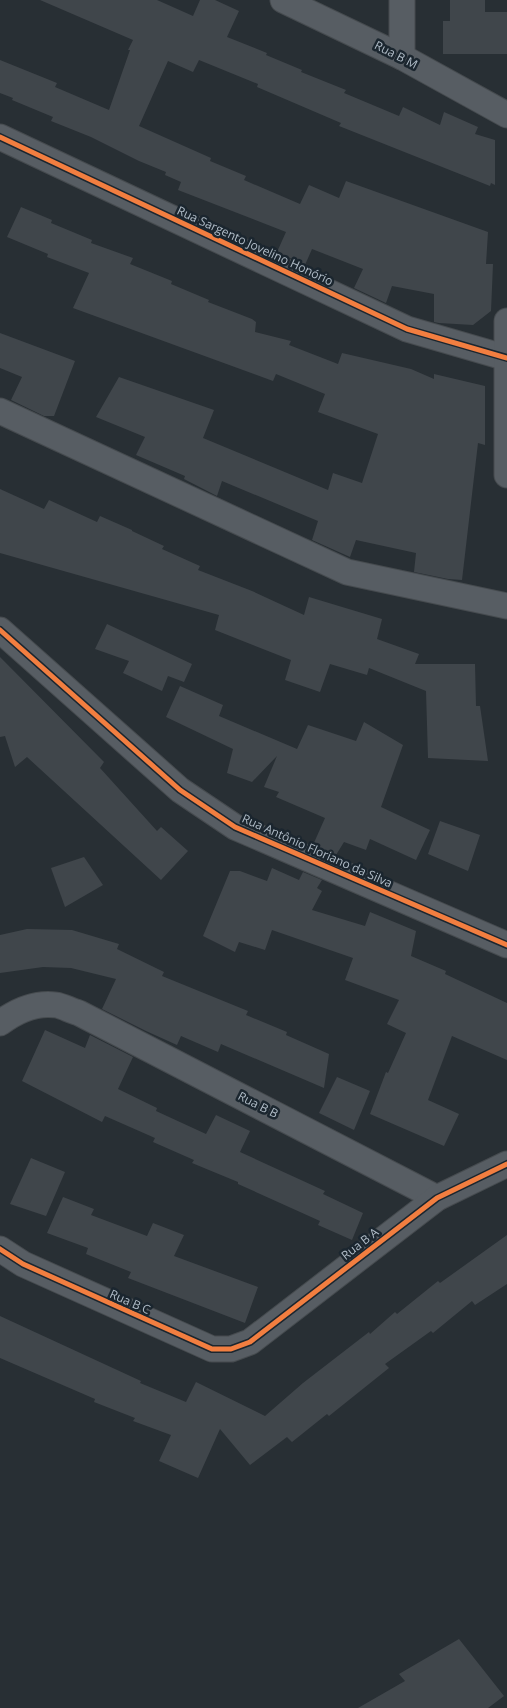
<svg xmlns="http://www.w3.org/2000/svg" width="507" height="1708" font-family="'Open Sans',sans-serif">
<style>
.building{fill:#40464b}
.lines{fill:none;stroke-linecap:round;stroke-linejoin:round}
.street-casing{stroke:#464b4f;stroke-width:27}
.street{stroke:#575d63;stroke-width:25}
.cycleway-casing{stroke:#1b262f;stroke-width:8}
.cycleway{stroke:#f27e40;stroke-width:5}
.labels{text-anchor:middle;stroke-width:5;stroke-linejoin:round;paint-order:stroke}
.street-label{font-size:12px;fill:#b0bcc7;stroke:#1b262f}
</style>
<rect width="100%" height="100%" fill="#282f34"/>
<g class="building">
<path d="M 40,0 L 157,0 L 193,16 L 200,0 L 215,0 L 239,11 L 227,37 L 267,53 L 266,55 L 302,70 L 301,72 L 346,90 L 344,93 L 399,116 L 403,107 L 440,125 L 444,112 L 478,127 L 475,134 L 495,140 L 495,185 L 491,183 L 490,186 L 339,126 L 341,123 L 257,87 L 258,84 L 199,60 L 193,72 L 168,61 L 139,126 L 211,158 L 210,161 L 246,176 L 244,180 L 300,204 L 309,185 L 339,198 L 346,181 L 488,232 L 486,264 L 493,264 L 491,311 L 473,325 L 439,323 L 434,322 L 434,294 L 392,286 L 386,303 L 354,288 L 363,269 L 312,249 L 305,265 L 277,252 L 286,232 L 178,190 L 181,182 L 165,175 L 166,172 L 139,161 L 91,137 L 51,121 L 53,117 L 12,100 L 13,98 L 0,93 L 0,60 L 57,83 L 55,87 L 109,110 L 130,50 L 128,50 L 133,40 Z"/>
<path d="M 450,0 L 485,0 L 485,12 L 507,12 L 507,54 L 443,54 L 443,21 L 450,21 Z"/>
<path d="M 21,207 L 52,220 L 51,223 L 92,240 L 91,243 L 133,258 L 130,264 L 172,281 L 171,284 L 209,300 L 208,302 L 252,319 L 256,322 L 255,332 L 291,341 L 289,345 L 338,364 L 342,353 L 411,369 L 434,379 L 434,374 L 485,386 L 485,445 L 478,443 L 462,580 L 448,579 L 414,572 L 416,553 L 356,540 L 350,557 L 312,540 L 318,521 L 222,481 L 217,496 L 184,479 L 185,476 L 136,455 L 145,437 L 96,417 L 119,377 L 214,410 L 203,438 L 328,490 L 333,473 L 362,483 L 378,434 L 318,412 L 325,394 L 276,374 L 273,381 L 73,308 L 89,273 L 47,257 L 48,254 L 7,237 Z"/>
<path d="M 0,333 L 75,361 L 54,416 L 44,416 L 11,400 L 22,377 L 0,368 Z"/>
<path d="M 0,489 L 44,509 L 49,500 L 97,522 L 100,516 L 132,530 L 132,531 L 164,546 L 162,549 L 200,566 L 198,570 L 252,591 L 304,615 L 309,597 L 382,619 L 377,639 L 419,654 L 415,664 L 475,664 L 476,706 L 480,706 L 488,761 L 428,758 L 426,691 L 369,668 L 367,675 L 330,664 L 320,692 L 285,680 L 291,660 L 215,630 L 219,615 L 0,553 Z"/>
<path d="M 107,624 L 192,664 L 184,682 L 168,676 L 162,691 L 123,673 L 129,661 L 95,649 Z"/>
<path d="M 0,657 L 104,762 L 100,768 L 157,831 L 161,827 L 188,851 L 161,880 L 27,757 L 15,767 L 5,736 L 0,737 Z"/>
<path d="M 180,686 L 223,705 L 219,716 L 297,749 L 308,725 L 356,741 L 364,722 L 403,745 L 381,807 L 430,830 L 416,860 L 370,839 L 366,850 L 344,842 L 336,855 L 313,845 L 325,818 L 276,797 L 279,792 L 264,787 L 277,756 L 252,782 L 227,773 L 233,749 L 166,717 Z"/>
<path d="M 440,821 L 480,835 L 468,871 L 428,854 Z"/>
<path d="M 84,857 L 103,885 L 65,907 L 51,868 Z"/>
<path d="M 272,868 L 299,880 L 303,872 L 322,880 L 317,888 L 322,891 L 312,910 L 365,926 L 370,912 L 416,931 L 411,956 L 446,971 L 445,974 L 507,1003 L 507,1060 L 452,1036 L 428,1100 L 459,1114 L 444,1146 L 370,1114 L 386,1072 L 388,1073 L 406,1033 L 387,1024 L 399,1000 L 345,980 L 353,958 L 272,930 L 265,950 L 239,942 L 235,952 L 203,936 L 230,871 L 240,871 L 267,881 Z"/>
<path d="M 27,929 L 72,930 L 119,944 L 117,949 L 164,972 L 162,976 L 248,1011 L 246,1015 L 287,1032 L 286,1035 L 329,1054 L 324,1088 L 221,1044 L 218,1052 L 181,1036 L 177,1045 L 146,1031 L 102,1009 L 116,979 L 71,968 L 43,967 L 0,973 L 0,935 Z"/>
<path d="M 45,1030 L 85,1048 L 90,1035 L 133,1057 L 118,1089 L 157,1108 L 156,1111 L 206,1134 L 216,1115 L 250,1131 L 240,1152 L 325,1191 L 323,1194 L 363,1213 L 352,1240 L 318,1225 L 320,1221 L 238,1184 L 238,1182 L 192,1163 L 194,1160 L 153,1142 L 155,1138 L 105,1116 L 102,1122 L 22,1081 Z"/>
<path d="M 337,1077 L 370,1091 L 354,1130 L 319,1113 Z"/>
<path d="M 31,1158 L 65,1172 L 46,1216 L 10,1204 Z"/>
<path d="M 63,1197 L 94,1209 L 91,1215 L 147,1236 L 153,1223 L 184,1235 L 174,1256 L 258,1287 L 245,1323 L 128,1278 L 131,1272 L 86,1254 L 88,1248 L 47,1233 Z"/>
<path d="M 507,1235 L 507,1284 L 475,1305 L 472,1301 L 433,1333 L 431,1331 L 385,1364 L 389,1368 L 329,1416 L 327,1414 L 292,1442 L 287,1437 L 250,1465 L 220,1429 L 198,1478 L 159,1461 L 171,1435 L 133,1421 L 135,1418 L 94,1402 L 95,1399 L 0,1358 L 0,1316 L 141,1381 L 140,1383 L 186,1402 L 196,1382 L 265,1416 L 303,1383 L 369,1332 L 370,1334 L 395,1312 L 397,1314 L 438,1281 L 440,1283 Z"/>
<path d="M 459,1639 L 504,1696 L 488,1708 L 358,1708 L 405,1681 L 399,1674 Z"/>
</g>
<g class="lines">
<defs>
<g id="street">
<path d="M 283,0 L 402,57 L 507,115"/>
<path d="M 402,0 L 402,57"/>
<path d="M 0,137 L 407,329 L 507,358"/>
<path d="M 507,321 L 507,475"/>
<path d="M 0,411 L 347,572 L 507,606"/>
<path d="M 0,630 L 180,790 L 235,827 L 507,945"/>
<path d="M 0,1023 C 16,1011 35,1002 56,1005 C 63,1006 71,1011 79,1013 L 437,1198"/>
<path d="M 0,1249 L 23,1264 L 212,1349 L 231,1349 L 250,1342 L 437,1198 L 507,1164"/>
</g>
</defs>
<use href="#street" class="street-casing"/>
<use href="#street" class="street"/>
<defs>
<g id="cycleway">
<path d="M 0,137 L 407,329 L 507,358"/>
<path d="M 0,630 L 180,790 L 235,827 L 507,945"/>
<path d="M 0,1249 L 23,1264 L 212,1349 L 231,1349 L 250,1342 L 437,1198 L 507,1164"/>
</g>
</defs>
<use href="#cycleway" class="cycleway-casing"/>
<use href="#cycleway" class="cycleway"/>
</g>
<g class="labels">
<g class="street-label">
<text transform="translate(396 55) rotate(27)" y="4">Rua B M</text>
<text transform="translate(255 246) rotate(25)" y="4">Rua Sargento Jovelino Honório</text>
<text transform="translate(317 851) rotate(24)" y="4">Rua Antônio Floriano da Silva</text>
<text transform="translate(258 1105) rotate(27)" y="4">Rua B B</text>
<text transform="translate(360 1244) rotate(-38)" y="4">Rua B A</text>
<text transform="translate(130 1302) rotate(24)" y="4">Rua B C</text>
</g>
</g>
</svg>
